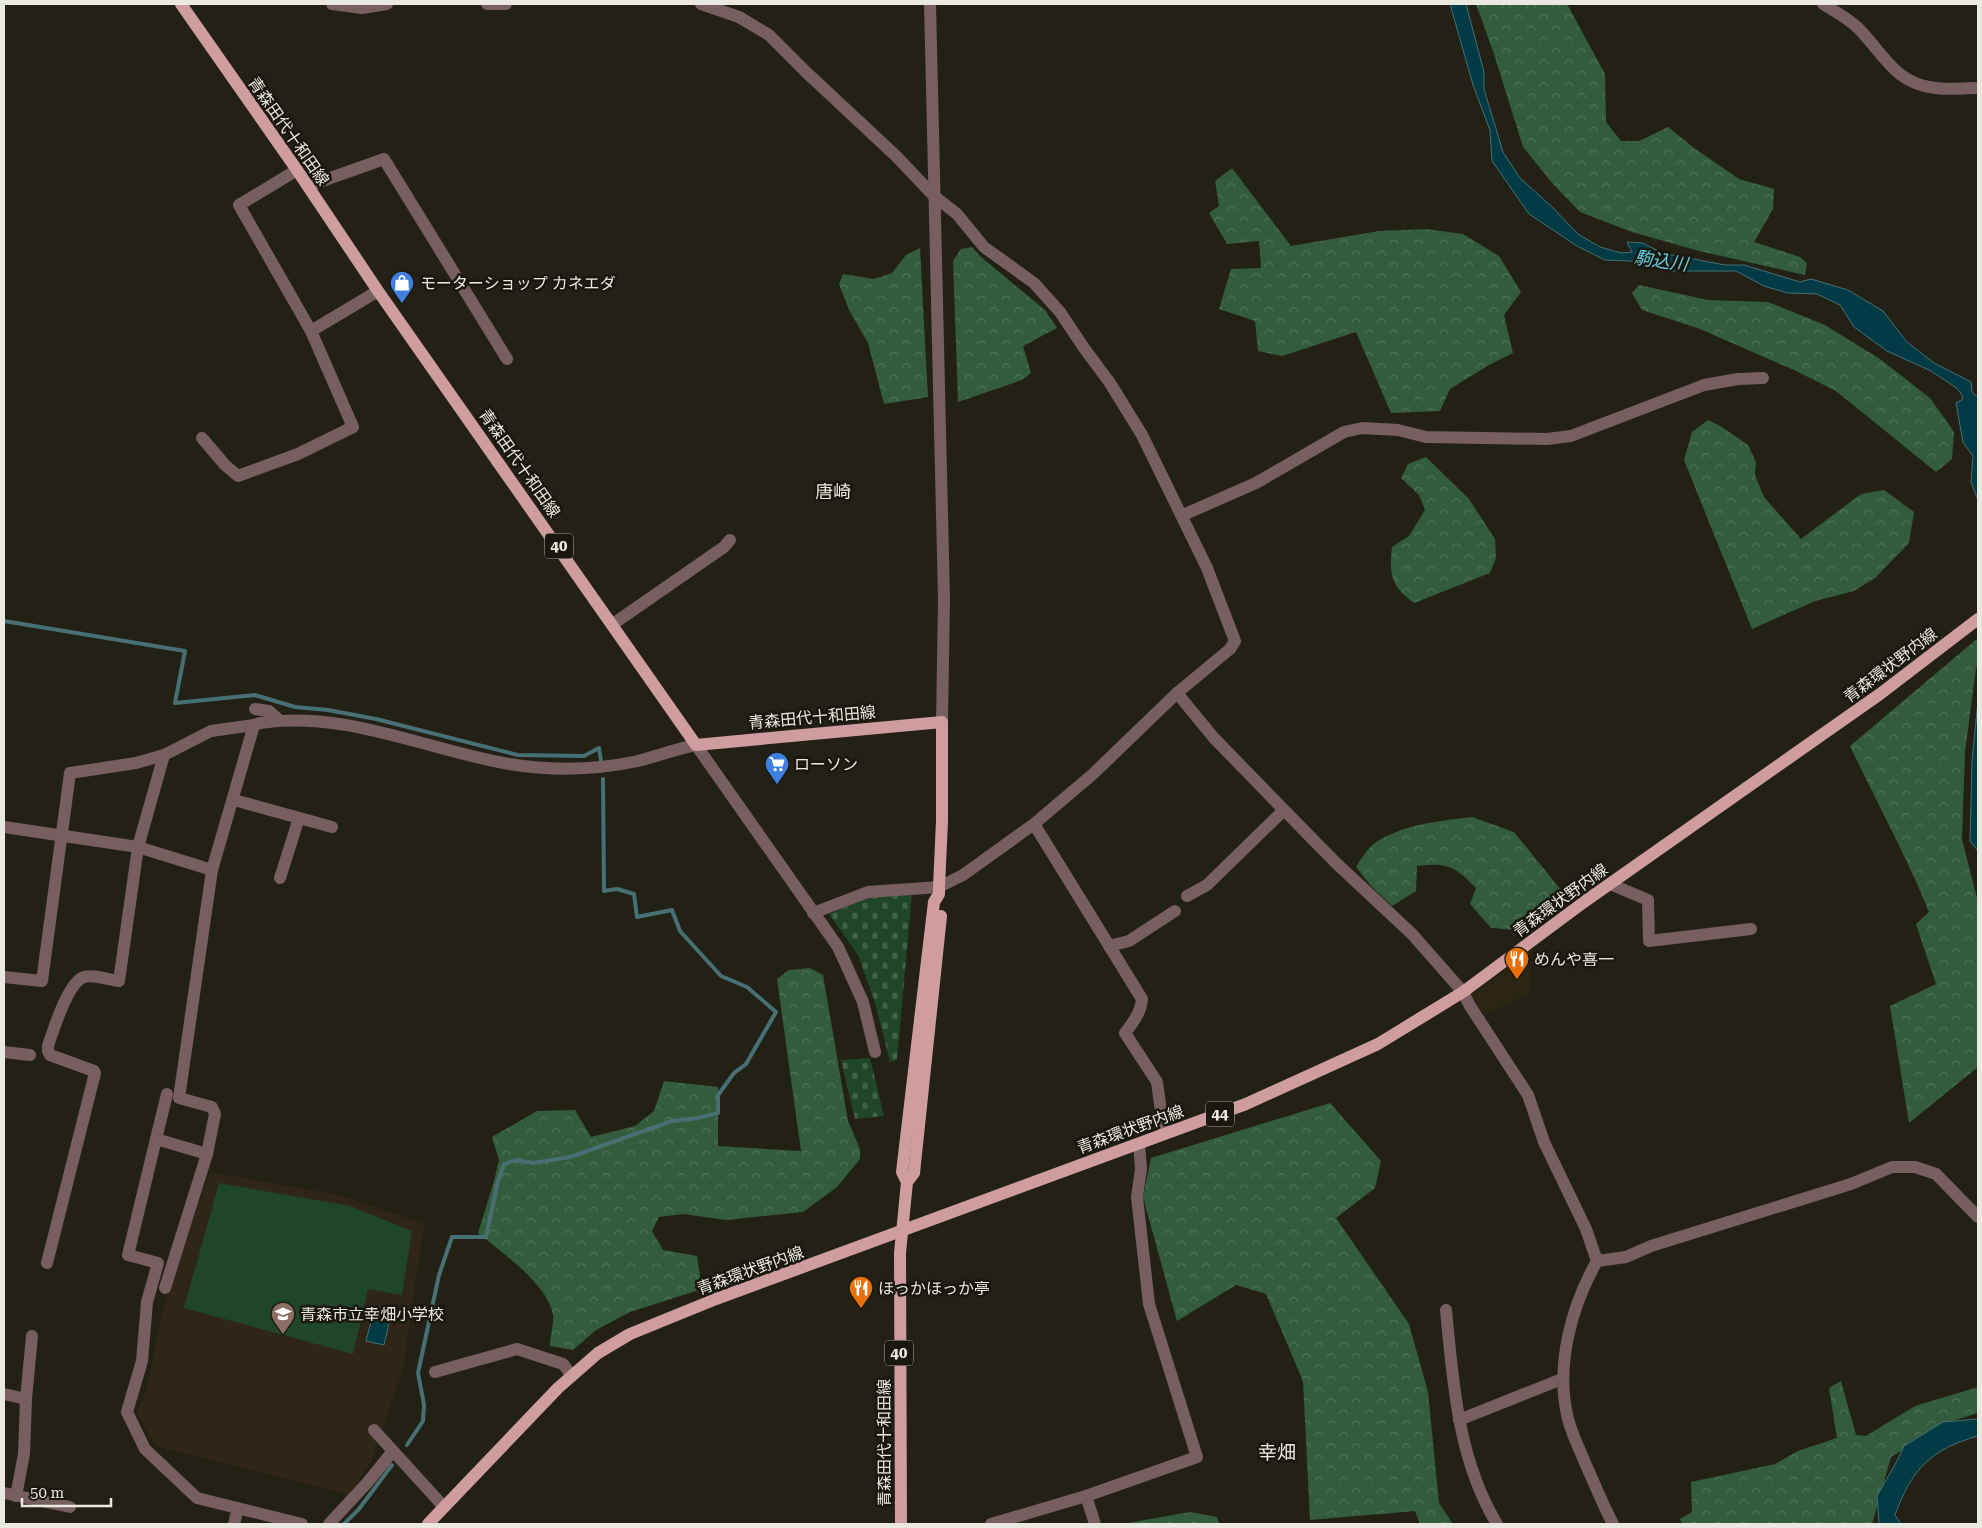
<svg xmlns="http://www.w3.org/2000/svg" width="1982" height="1528" font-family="'Roboto Serif','Noto Sans JP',serif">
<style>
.built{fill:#2a2613}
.education{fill:#302617}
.forest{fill:url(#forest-crowns)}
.cemetery{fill:url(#cemetery-stones)}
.pitch{fill:#20462a}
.water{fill:#013c46;stroke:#477074}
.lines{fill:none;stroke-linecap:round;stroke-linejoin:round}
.stream{stroke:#477074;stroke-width:4}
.minor{stroke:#775e60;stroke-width:12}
.tertiary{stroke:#775e60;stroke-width:12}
.primary{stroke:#cf9d9f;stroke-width:12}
.labels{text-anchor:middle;stroke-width:5;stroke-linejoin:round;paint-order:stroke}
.shield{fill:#1a170c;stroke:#acaaa1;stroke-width:1}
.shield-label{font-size:15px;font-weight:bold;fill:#eae9e1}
.street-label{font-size:16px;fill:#eae9e1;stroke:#1a170c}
.poi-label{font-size:16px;fill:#eae9e1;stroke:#1a170c;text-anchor:start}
.water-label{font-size:18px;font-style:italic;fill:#68d0e6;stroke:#1a170c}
.neighbourhood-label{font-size:18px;fill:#eae9e1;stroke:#1a170c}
.quarter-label{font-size:19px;fill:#eae9e1;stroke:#1a170c}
</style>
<defs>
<pattern id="forest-crowns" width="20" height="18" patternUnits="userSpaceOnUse" patternTransform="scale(1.25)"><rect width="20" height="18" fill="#325c3c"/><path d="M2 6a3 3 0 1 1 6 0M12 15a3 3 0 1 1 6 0" fill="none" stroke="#507358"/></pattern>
<pattern id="cemetery-stones" width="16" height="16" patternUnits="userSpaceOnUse" patternTransform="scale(1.25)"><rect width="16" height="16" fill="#20462a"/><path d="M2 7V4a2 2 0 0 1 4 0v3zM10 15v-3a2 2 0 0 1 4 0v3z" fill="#416149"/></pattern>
</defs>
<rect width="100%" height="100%" fill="#232115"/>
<path class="built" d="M 1524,956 L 1529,962 L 1530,994 L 1484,1015 L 1471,996 Z"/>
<path class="education" d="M 210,1172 L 344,1196 L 424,1224 L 403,1369 L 373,1458 L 349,1495 L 160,1447 L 151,1440 L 137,1413 L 146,1391 L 164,1304 Z"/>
<g class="forest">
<path d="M 1476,4 L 1567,4 L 1605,74 L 1606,122 L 1621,141 L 1639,141 L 1668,127 L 1694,148 L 1739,179 L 1774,189 L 1773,209 L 1754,242 L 1800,257 L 1807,263 L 1805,275 L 1699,251 L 1632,232 L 1580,212 L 1553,184 L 1523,147 L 1494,54 Z"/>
<path d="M 1232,168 L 1291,246 L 1379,231 L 1426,229 L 1463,234 L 1499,256 L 1521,292 L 1504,315 L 1513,353 L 1489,365 L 1450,389 L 1440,411 L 1391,413 L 1356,332 L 1282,356 L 1258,351 L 1255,321 L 1219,309 L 1231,269 L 1261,268 L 1259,241 L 1227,244 L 1209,213 L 1219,206 L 1215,181 Z"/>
<path d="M 972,247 L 981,257 L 1045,310 L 1057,328 L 1023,346 L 1031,373 L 1022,380 L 958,402 L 953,261 L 961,249 Z"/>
<path d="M 920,248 L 928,397 L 884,404 L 868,343 L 849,310 L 839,284 L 843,274 L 874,279 L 892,273 L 906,255 Z"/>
<path d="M 1639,285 L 1708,300 L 1768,302 L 1825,325 L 1880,359 L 1930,398 L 1954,432 L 1952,459 L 1936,472 L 1836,391 L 1794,370 L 1700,329 L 1642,310 L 1632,293 Z"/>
<path d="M 1708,420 L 1722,427 L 1748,445 L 1756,462 L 1755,475 L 1764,497 L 1801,539 L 1861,494 L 1884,490 L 1914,512 L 1909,543 L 1875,578 L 1854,591 L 1815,601 L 1752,629 L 1684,460 L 1692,432 Z"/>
<path d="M 1426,457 L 1469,499 L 1495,539 L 1496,558 L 1490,573 L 1414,603 C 1391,586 1389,575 1392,547 L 1409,536 L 1425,510 L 1419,495 L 1401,478 L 1408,464 Z"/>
<path d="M 1978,638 L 1978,665 L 1976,668 L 1965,752 L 1962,839 L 1978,902 L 1978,1067 L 1909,1123 L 1890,1006 L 1936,984 L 1916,924 L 1929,912 C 1906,855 1876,801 1850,746 Z"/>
<path d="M 1472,817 L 1514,832 L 1561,890 L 1557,911 L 1538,923 L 1517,930 L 1491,928 L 1470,904 L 1476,888 C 1455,866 1447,862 1417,866 L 1416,891 L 1392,906 L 1371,886 L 1356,867 C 1362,858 1367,849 1375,843 C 1403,824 1440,821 1472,817 Z"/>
<path d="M 810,968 L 823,975 L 848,1121 L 860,1149 L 860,1159 L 837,1187 L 803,1212 L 726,1220 L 683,1214 L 659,1217 L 652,1231 L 663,1250 L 697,1256 L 702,1289 L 630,1312 L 596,1330 L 573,1350 L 550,1346 C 550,1336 554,1324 553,1315 C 548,1284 501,1252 478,1233 L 494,1181 L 499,1160 L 492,1137 L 537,1111 L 575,1110 L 591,1137 L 635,1126 L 654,1111 L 664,1081 L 718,1087 L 718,1146 L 801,1151 L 777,979 L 789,970 Z"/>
<path d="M 1330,1103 L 1381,1161 L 1375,1188 L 1336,1218 L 1409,1324 L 1428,1392 L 1439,1503 L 1453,1524 L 1420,1524 L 1415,1511 L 1310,1520 L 1303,1381 L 1266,1294 L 1236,1285 L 1177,1321 L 1143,1197 L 1151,1158 Z"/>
<path d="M 1841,1381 L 1856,1435 L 1866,1436 L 1915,1406 L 1978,1387 L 1978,1413 L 1949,1422 L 1891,1457 L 1872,1524 L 1682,1524 L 1680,1519 L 1692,1512 L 1691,1482 L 1775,1464 L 1798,1451 L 1837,1438 L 1829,1388 Z"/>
<path d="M 1190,1512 L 1217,1517 L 1219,1524 L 1122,1524 Z"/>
</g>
<g class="cemetery">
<path d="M 912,894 L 897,1060 L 890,1062 L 875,1003 L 858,955 L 829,914 L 873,896 Z"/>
<path d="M 870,1058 L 884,1116 L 855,1119 L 841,1060 Z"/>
</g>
<path class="pitch" d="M 219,1183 L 350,1206 L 412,1231 L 402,1295 L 368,1289 L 353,1354 L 184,1308 Z"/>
<g class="water">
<path d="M 1450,4 L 1466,4 L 1484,72 L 1484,89 L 1503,152 L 1520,178 L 1551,206 L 1578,234 L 1600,247 L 1621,253 L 1632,252 L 1627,242 L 1643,243 L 1662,253 L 1725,265 L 1744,265 L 1800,282 L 1811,279 L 1848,290 L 1883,311 L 1907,342 L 1934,363 L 1971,382 L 1972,392 L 1978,397 L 1978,500 L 1971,482 L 1973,456 L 1963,442 L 1956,403 L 1963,399 L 1961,393 L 1955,387 L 1931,371 L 1887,351 L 1854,327 L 1840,305 L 1817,294 L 1788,293 L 1764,286 L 1736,271 L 1672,271 L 1630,261 L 1605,260 L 1577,246 L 1529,214 L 1492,161 L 1490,130 L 1473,85 Z"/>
<path d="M 1978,701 L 1978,851 L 1970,841 L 1972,761 Z"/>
<path d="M 375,1306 L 392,1310 L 384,1345 L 366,1341 Z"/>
<path d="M 1978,1419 L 1978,1436 C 1931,1449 1912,1469 1895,1515 L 1901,1524 L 1879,1524 L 1877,1496 L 1898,1459 L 1904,1446 L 1943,1422 Z"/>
</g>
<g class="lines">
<g class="stream">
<path d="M 4,621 L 185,651 L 175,703 L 255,695 L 295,707 L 328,710 L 376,719 L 518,755 L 584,756 L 599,748 L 601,761"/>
<path d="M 407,1445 L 423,1421 L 424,1405 L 418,1373 L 439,1275 L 452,1237 L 486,1237 L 498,1181 L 504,1164 L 517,1160 L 533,1163 L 570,1157 L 672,1121 L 698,1118 L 718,1113 L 718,1095 L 734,1073 L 746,1064 L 776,1012 L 747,987 L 721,976 L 680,931 L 672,910 L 637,917 L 634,894 L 617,889 L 604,891 L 603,779"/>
<path d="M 344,1524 L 359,1509 L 392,1465"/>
</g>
<g class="minor">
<path d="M 332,4 L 362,8 L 387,4"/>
<path d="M 487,4 L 506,4"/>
<path d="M 701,4 L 739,17 L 769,35 L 806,72 L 896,156 L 934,196 L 957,214 L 984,247 L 1034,283 L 1060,312 L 1084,348 L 1110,383 L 1142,435 L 1207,568 L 1235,641 L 1230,649 L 1177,693 L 1093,774 L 1034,824 L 963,875 L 939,887 L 868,892 L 813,913"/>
<path d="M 1823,4 C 1834,11 1848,18 1858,28 C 1884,54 1894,83 1935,88 C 1949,90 1964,88 1978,88"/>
<path d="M 308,186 L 384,159 L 507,359"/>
<path d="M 311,331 L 378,291"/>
<path d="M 202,438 L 225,465 L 238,476 L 298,454 L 353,427 L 311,331 L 239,205 L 297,170"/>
<path d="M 1183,515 L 1256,483 L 1344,432 L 1362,428 L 1398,430 L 1426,437 L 1547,439 L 1571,436 L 1704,385 L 1738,379 L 1763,378"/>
<path d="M 613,624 L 724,547 L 730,540"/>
<path d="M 1177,693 L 1214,738 L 1284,810 L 1336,863 L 1412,934 L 1463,992 L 1470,1006 L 1528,1095 L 1544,1142 L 1586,1229 L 1597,1261 C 1571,1307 1555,1366 1568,1419 C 1572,1435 1580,1450 1586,1465 C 1595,1485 1603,1505 1613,1524"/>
<path d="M 255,709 L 269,711 L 279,720"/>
<path d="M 696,745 L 838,947 L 863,1002 L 875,1052"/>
<path d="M 234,800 L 332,827"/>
<path d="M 1034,824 L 1142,999 C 1141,1013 1133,1022 1125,1033 L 1157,1082 L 1164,1134"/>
<path d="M 4,827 L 138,847 L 212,870"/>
<path d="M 280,878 L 299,818"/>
<path d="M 1610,884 L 1648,900 L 1649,941 L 1751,929"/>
<path d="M 1187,896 L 1207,885 L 1284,810"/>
<path d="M 1109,946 L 1129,941 L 1175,911"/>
<path d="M 4,977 L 42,981 L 70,773 L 136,763 L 164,755 L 211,731 L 254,725 L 260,723"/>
<path d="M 4,1052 L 30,1055"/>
<path d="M 156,1139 L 167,1094"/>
<path d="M 207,1154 L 156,1139 L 128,1255 L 158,1263 L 147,1302 L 142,1361 L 127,1412 L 145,1449 L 197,1498 L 302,1524"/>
<path d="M 1597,1261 L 1626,1257 L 1651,1246 L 1851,1184 L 1892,1167 L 1915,1167 L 1936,1174 L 1978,1217"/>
<path d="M 47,1263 L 95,1073 L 94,1071 L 50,1055 L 48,1051 L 48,1046 C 53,1031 68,982 84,977 C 93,974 109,980 119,981 L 138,847 L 164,755"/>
<path d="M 165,1288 L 207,1154 L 215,1114 L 212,1107 L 179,1098 L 212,870 L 254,725"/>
<path d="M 1446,1310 C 1453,1383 1458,1460 1497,1524"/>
<path d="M 435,1372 L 517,1349 L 563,1364 L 572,1376"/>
<path d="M 4,1394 L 26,1399"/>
<path d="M 1459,1420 L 1562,1379"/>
<path d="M 374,1430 L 444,1507"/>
<path d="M 4,1493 L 70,1507"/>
<path d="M 16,1496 L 24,1454 L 26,1399 L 32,1336"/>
<path d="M 1086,1496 L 1095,1524"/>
<path d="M 234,1524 L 238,1508"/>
<path d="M 329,1524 L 367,1483 L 393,1451"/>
<path d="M 991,1524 L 1086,1496 L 1197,1457 L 1149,1304 L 1137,1197 L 1141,1169 L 1139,1144"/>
</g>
<g class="tertiary">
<path d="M 930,4 L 944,599 L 942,722"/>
<path d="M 260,723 C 345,710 427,750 509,764 C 552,771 596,770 638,761 C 657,756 676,749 696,745"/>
</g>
<g class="primary">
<path d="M 181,4 L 297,170 L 378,291 L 696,745 L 942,722 L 942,821 L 939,887 L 939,894 L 934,902 L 902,1172 L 907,1182"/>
<path d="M 428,1524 L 558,1388 L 598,1353 L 630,1334 L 716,1299 L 1246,1104 L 1378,1044 L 1463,992 L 1584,902 L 1880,694 L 1978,619"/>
<path d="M 901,1524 L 900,1253 L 907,1182 L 914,1173 L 941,916"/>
</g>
</g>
<defs>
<symbol id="shop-pin" viewBox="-11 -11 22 30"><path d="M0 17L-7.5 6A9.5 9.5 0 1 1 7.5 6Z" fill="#3f7fe0" stroke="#1a170c"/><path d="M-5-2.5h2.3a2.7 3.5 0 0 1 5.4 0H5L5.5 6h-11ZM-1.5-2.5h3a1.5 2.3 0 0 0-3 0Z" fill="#fff"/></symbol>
<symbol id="supermarket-pin" viewBox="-11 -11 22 30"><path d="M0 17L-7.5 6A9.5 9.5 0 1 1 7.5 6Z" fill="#3f7fe0" stroke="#1a170c"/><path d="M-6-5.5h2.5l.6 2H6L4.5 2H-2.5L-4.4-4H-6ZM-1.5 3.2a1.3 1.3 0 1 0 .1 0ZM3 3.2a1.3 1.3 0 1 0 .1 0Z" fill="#fff"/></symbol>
<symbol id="restaurant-pin" viewBox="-11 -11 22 30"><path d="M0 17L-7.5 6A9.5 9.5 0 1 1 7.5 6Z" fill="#e8710a" stroke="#1a170c"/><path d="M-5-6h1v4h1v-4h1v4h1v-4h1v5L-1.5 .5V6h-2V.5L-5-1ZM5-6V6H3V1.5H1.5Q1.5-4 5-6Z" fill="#fff"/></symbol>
<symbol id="school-pin" viewBox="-11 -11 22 30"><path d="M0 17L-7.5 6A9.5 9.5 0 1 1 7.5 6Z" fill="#8d6e63" stroke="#1a170c"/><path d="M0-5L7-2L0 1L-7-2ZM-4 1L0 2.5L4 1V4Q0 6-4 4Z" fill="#fff"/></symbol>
</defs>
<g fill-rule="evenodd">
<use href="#shop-pin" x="388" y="269" width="28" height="38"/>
<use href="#supermarket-pin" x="763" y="750" width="28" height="38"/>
<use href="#restaurant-pin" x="1503" y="945" width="28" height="38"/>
<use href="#restaurant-pin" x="847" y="1274" width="28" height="38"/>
<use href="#school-pin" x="269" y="1300" width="28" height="38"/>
</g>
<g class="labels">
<g class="shield">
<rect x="545" y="533.5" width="28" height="25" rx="4"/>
<rect x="1206" y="1101.5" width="28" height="25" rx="4"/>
<rect x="885" y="1340.5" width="28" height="25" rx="4"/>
</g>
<g class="shield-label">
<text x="559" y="551">40</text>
<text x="1220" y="1119">44</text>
<text x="899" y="1358">40</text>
</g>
<g class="street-label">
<text transform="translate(289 131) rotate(55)" y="6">青森田代十和田線</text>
<text transform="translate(520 463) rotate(55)" y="6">青森田代十和田線</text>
<text transform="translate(1890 665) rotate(-37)" y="6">青森環状野内線</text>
<text transform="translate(812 717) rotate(-5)" y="6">青森田代十和田線</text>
<text transform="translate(1560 900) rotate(-36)" y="6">青森環状野内線</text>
<text transform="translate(1130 1129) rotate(-20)" y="6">青森環状野内線</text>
<text transform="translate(750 1270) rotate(-20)" y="6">青森環状野内線</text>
<text transform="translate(884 1443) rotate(-90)" y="6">青森田代十和田線</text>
</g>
<g class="poi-label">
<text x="420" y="289">モーターショップ カネエダ</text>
<text x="794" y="770">ローソン</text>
<text x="1534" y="965">めんや喜一</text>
<text x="878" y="1294">ほっかほっか亭</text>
<text x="300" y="1320">青森市立幸畑小学校</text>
</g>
<g class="water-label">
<text transform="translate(1661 261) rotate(8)" y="6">駒込川</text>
</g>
<g class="neighbourhood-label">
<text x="833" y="498">唐崎</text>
</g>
<g class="quarter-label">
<text x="1277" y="1459">幸畑</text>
</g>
</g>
<rect width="1982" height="1528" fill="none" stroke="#eae9e1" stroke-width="10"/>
<path d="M22 1498v8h89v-8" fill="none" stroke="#eae9e1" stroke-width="2.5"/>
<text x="30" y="1498" font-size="15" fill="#eae9e1" stroke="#1a170c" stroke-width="4" paint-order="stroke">50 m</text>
</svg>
